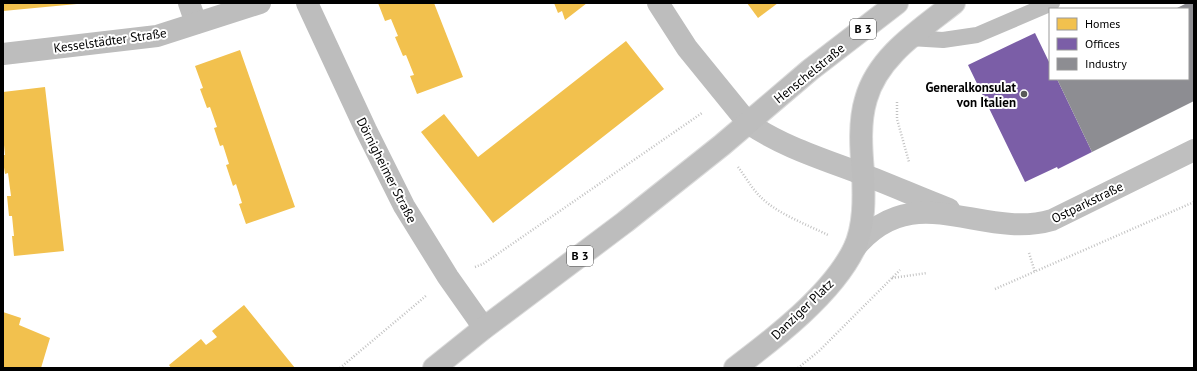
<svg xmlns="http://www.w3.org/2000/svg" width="1197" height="371" font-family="'PT Sans',sans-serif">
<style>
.homes{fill:#f2c14e}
.offices{fill:#7b5ea7}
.industry{fill:#8d8d92}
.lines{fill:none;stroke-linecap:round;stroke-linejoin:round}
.primary-casing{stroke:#dbdbdb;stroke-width:24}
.path{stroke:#c2c2c2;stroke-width:2.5;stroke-dasharray:1 2;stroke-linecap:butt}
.lane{stroke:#bdbdbd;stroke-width:16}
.street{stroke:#bdbdbd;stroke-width:22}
.secondary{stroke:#bfbfbf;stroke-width:22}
.primary{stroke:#bdbdbd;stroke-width:22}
.poi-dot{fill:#595959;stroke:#fff;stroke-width:1.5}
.labels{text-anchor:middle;stroke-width:4;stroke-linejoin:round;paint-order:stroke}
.shield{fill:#fff;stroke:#4c4c4c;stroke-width:1}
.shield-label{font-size:12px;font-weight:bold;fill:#000}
.street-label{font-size:13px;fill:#000;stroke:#fff}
.poi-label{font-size:13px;font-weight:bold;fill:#000;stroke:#fff;text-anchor:end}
</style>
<rect width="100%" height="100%" fill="#fff"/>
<g class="homes">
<path d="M 3,3 L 77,3 L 77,4 L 3,11 Z"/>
<path d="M 378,3 L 434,3 L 463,77 L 417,94 L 410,76 L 414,75 L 406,55 L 403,56 L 395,37 L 398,36 L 391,19 L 385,21 Z"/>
<path d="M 554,3 L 587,3 L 565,20 L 562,11 L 558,13 Z"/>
<path d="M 747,3 L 778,3 L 758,18 Z"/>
<path d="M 626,41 L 664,89 L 493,223 L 421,132 L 444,114 L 478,157 Z"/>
<path d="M 240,50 L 295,207 L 246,224 L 239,204 L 242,203 L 236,184 L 233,186 L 226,165 L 229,164 L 223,145 L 220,146 L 214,128 L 217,127 L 210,107 L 207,108 L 200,89 L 203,88 L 195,66 Z"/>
<path d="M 45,87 L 64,251 L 14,256 L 12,236 L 14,236 L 12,216 L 9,216 L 7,196 L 11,196 L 8,173 L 5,174 L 3,161 L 3,155 L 5,155 L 3,135 L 3,92 Z"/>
<path d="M 244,305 L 295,368 L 171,368 L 169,365 L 201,339 L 206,345 L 217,337 L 212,331 Z"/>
<path d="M 3,312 L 21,318 L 19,325 L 50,338 L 41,368 L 3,368 Z"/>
</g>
<path class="offices" d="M 1035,33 L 1050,64 L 1050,79 L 1057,79 L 1092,152 L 1058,169 L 1057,167 L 1025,182 L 968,65 Z"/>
<path class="industry" d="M 1187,3 L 1194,3 L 1194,101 L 1092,152 L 1057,79 L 1188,79 L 1188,9 L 1175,9 Z"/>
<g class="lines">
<defs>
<g id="primary">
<path d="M 434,368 L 484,328 L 625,222 L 722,145 L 810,70 L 897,3"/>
<path d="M 735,368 C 775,338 832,294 854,249 C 865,226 864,197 863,172 C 861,149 859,122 866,99 C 878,56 920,30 954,3"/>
</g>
</defs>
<use href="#primary" class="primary-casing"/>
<g class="path">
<path d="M 897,102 L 897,119 L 909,162"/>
<path d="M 738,167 C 744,175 750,185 756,192 C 772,212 806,224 828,235"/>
<path d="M 1029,253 L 1035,272"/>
<path d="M 475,267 L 483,264 L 702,113"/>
<path d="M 892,278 L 927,273"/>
<path d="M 995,289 L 1194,202"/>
<path d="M 340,368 L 427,295"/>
<path d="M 798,368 L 819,351 L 900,270"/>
</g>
<path class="lane" d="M 910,38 L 943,40 L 977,35 L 1052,3"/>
<g class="street">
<path d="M 189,3 L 196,23"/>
<path d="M 307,3 L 366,130 L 404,206 L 448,277 L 484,328"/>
<path d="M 658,3 L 687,48 L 748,123"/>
<path d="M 3,54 L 157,36 L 260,3"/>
</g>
<g class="secondary">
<path d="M 748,123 C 783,147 823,159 862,174 C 891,185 920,198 949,209"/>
<path d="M 854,249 C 914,175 981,241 1052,220 L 1194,150"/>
</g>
<use href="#primary" class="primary"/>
</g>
<circle class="poi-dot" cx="1024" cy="94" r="4"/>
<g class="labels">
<g class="shield">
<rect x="850" y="19" width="26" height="20" rx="3"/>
<rect x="567" y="246" width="26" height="20" rx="3"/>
</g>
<g class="shield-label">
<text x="863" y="33">B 3</text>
<text x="580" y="260">B 3</text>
</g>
<g class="street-label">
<text transform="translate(110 40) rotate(-8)" y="5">Kesselstädter Straße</text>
<text transform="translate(809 73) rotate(-39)" y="5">Henschelstraße</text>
<text transform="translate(387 170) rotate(63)" y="5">Dörnigheimer Straße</text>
<text transform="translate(1087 202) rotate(-26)" y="5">Ostparkstraße</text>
<text transform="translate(802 309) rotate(-44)" y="5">Danziger Platz</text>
</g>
<g class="poi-label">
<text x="1016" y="92">Generalkonsulat<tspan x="1016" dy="15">von Italien</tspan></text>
</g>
</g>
<rect width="1197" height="371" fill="none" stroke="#000000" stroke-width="8"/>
<rect x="1049" y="8" width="140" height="72" fill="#ffffff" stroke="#999999"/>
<rect x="1057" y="18" width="20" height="12" fill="#f2c14e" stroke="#999999"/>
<text x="1085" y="28" font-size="12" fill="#000000">Homes</text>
<rect x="1057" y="38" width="20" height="12" fill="#7b5ea7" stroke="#999999"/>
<text x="1085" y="48" font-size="12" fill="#000000">Offices</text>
<rect x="1057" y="58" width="20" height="12" fill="#8d8d92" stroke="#999999"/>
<text x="1085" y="68" font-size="12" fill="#000000">Industry</text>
</svg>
